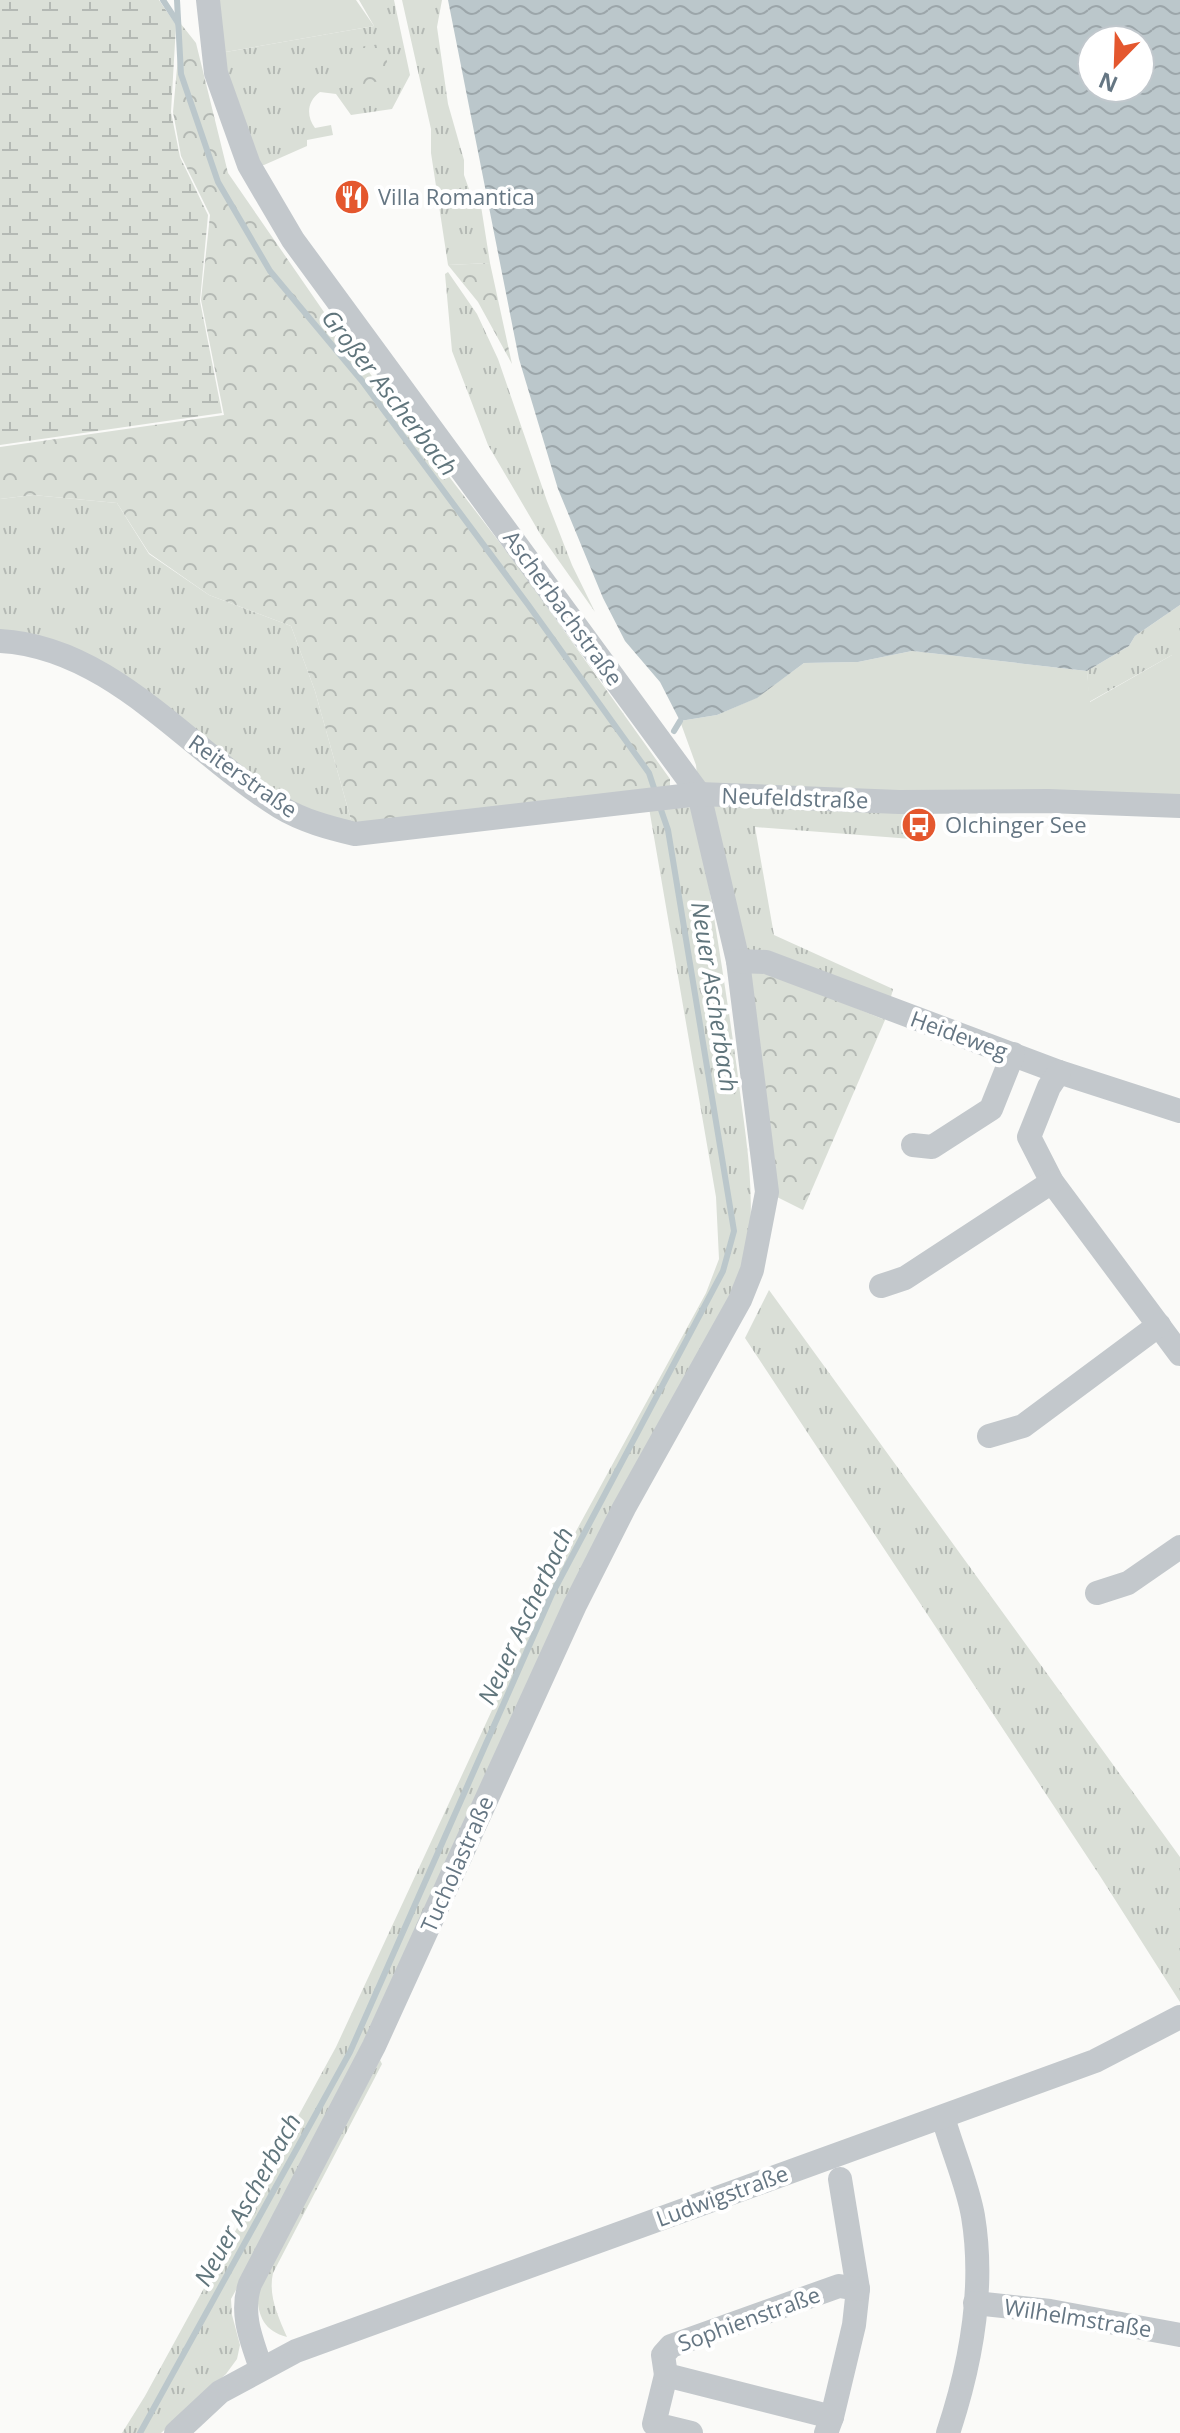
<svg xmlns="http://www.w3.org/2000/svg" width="1180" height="2433" font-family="'Open Sans',sans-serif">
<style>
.grass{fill:url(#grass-tufts)}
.forest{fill:url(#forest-crowns)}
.wetland{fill:url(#wetland-marsh)}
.garden{fill:#dadfd7}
.water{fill:url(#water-waves);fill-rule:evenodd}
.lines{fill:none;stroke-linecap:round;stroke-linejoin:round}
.stream{stroke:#bbc7cb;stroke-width:6}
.minor{stroke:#c3c8cc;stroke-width:24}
.labels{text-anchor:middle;stroke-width:8;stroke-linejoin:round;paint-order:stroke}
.poi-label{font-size:22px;fill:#657683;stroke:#fff;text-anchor:start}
.street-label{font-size:22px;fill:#657683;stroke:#fff}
.water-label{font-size:24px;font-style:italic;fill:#60757c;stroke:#fff}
</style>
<defs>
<pattern id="grass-tufts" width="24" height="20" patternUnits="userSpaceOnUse" patternTransform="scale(2)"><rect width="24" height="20" fill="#dadfd7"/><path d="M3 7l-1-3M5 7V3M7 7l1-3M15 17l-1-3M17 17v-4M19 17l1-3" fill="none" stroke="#b4b9b4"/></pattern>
<pattern id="forest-crowns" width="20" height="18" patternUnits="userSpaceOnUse" patternTransform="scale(2)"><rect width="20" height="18" fill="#dadfd7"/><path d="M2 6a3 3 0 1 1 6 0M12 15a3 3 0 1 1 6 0" fill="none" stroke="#b4b9b4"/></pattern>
<pattern id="wetland-marsh" width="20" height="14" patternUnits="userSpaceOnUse" patternTransform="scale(2)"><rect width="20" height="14" fill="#dadfd7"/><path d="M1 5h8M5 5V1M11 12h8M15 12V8" fill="none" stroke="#b4b9b4"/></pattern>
<pattern id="water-waves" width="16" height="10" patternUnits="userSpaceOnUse" patternTransform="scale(2)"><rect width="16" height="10" fill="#bbc7cb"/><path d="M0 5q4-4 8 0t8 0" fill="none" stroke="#9ca6aa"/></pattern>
</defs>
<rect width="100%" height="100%" fill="#fafaf8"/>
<g class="grass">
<path d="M 359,0 L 394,0 L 410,75 L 392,109 L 351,115 L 336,94 L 320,92 C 307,101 306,116 315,128 L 331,125 L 333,135 L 307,140 L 307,146 L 264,165 L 249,165 L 214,54 L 374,26 Z"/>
<path d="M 402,0 L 442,0 L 437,27 L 448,104 L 464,160 L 464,175 L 470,192 L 481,206 L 490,263 L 448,265 L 431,153 L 431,129 Z"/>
<path d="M 448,272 L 477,314 L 498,359 L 547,501 L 572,565 L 595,612 L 542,537 L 488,445 L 452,351 L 445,274 Z"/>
<path d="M 33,495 L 117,503 L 149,554 L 209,595 L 291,626 L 315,691 L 355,834 L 324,827 L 112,680 L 0,641 L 0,499 Z"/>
<path d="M 1180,605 L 1180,655 L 1172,655 L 1089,702 L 1087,671 L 1129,646 L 1135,636 Z"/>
<path d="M 699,794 L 938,802 L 925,840 L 755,827 L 774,935 L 893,989 L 885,1020 L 815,991 L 739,970 Z"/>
<path d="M 683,804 L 696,810 C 711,896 725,983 737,1069 C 746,1143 759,1200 744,1275 L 338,2105 L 231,2299 L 232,2315 L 240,2345 L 237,2359 L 226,2374 L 161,2433 L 122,2433 L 145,2396 L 336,2047 L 569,1544 L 706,1293 L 719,1259 L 716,1197 L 649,808 Z"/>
<path d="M 769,1290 L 1180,1857 L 1180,2002 L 1100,1876 L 745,1338 Z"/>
<path d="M 380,2060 L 382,2064 L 273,2273 C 268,2296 278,2316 287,2337 C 262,2331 256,2312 258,2288 Z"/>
</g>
<g class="forest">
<path d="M 181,24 L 196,43 L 228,173 L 335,328 L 520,569 L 670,779 L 670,788 L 355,834 L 315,691 L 291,626 L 209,595 L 149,553 L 117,503 L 33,495 L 0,499 L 0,447 L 224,415 L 201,300 L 210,215 L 181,156 L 173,112 Z"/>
<path d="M 382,44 L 392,79 L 363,84 L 357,47 Z"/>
<path d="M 490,263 L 512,364 L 478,302 L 448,265 Z"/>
<path d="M 739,970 L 764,970 L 885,1020 L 803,1210 L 767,1192 Z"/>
</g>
<path class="wetland" d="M 0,0 L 159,0 L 176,25 L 171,112 L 180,157 L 208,215 L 200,301 L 222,413 L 0,445 Z"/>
<g class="garden">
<path d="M 208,0 L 356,0 L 374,26 L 214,54 Z"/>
<path d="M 912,651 L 1087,671 L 1090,702 L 1172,655 L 1180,655 L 1180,806 L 699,794 L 696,765 L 680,721 L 717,715 L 756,698 L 804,663 L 858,662 Z"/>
</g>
<path class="water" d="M 448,0 L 1180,0 L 1180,605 L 1135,636 L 1129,646 L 1087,671 L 912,651 L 858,662 L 804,663 L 757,698 L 717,715 L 680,721 L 660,682 L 625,641 L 603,598 L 558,489 L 519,359 ZM 1092,40 L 1140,40 L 1140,88 L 1092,88 Z"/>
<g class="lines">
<g class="stream">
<path d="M 163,0 L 178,23"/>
<path d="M 177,0 L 181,74 L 218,182 L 270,271 L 362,381 L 529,606 L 649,773 L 656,794"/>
<path d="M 674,731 L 680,721"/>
<path d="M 140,2433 L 350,2052 L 552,1594 L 723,1271 L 734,1231 L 668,830 L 659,804"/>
</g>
<g class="minor">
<path d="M 208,0 L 216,73 L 249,165 L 293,240 L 699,794 L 738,961 L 767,1192 L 752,1270 L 740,1300 L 624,1508 L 575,1605 L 374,2046 L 250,2284 C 240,2313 251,2339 261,2368"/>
<path d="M 0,641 C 112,647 190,752 280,807 C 303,821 330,828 355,834 L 699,794 L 899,802 L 1048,801 L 1180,806"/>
<path d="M 738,961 L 766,962 L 1059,1072 L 1180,1111"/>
<path d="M 1059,1072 L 1049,1087 L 1029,1137 L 1052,1182 L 1180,1354"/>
<path d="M 913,1145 L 932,1147 L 991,1109 L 1013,1054"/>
<path d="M 881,1286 L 905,1278 L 1052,1182"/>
<path d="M 989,1436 L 1023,1426 L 1159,1325"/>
<path d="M 1097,1593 L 1128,1583 L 1180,1547"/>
<path d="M 943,2117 C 952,2149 968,2186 973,2216 C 985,2289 971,2364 948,2433"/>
<path d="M 975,2303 L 1050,2311 L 1180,2335"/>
<path d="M 666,2375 L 654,2424 L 691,2433"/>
<path d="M 832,2417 L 854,2325 L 858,2289 L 840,2179"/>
<path d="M 176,2433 L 220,2392 L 296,2351 L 1095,2061 L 1180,2017"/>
<path d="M 826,2433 L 832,2417 L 666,2375 L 663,2355 L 671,2346 L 839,2286 L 858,2289"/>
</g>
</g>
<defs>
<symbol id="restaurant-disc" viewBox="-11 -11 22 22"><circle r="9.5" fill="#e4572e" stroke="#fff"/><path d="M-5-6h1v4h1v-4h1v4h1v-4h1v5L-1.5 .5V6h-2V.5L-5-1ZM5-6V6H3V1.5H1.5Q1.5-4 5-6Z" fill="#fff"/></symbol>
<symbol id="bus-disc" viewBox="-11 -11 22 22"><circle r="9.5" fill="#e4572e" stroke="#fff"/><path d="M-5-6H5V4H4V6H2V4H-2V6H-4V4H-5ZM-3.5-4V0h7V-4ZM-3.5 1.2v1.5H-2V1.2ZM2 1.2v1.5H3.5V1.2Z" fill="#fff"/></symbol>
</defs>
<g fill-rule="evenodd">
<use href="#restaurant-disc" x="332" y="177" width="40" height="40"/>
<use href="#bus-disc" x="899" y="805" width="40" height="40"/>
</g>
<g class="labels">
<g class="poi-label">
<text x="378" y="205">Villa Romantica</text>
<text x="945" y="833">Olchinger See</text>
</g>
<g class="street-label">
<text transform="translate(563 608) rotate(54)" y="8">Ascherbachstraße</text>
<text transform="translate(243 776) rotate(35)" y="8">Reiterstraße</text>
<text transform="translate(795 798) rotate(2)" y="8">Neufeldstraße</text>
<text transform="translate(959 1035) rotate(20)" y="8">Heideweg</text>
<text transform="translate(457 1864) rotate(-66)" y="8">Tucholastraße</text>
<text transform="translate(722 2196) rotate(-20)" y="8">Ludwigstraße</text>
<text transform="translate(1078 2318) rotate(9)" y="8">Wilhelmstraße</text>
<text transform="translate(749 2319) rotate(-20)" y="8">Sophienstraße</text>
</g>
<g class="water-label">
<text transform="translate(389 393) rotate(52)" y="8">Großer Ascherbach</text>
<text transform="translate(714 997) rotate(81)" y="8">Neuer Ascherbach</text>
<text transform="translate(526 1616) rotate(-65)" y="8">Neuer Ascherbach</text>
<text transform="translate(248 2200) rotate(-61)" y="8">Neuer Ascherbach</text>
</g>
</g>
<g transform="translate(1116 64) rotate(203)"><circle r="38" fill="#ffffff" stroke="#c1c8cd" stroke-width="2"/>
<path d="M0-6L14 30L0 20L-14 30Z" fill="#e4572e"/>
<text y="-12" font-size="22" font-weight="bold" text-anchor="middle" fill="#657683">N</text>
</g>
</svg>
